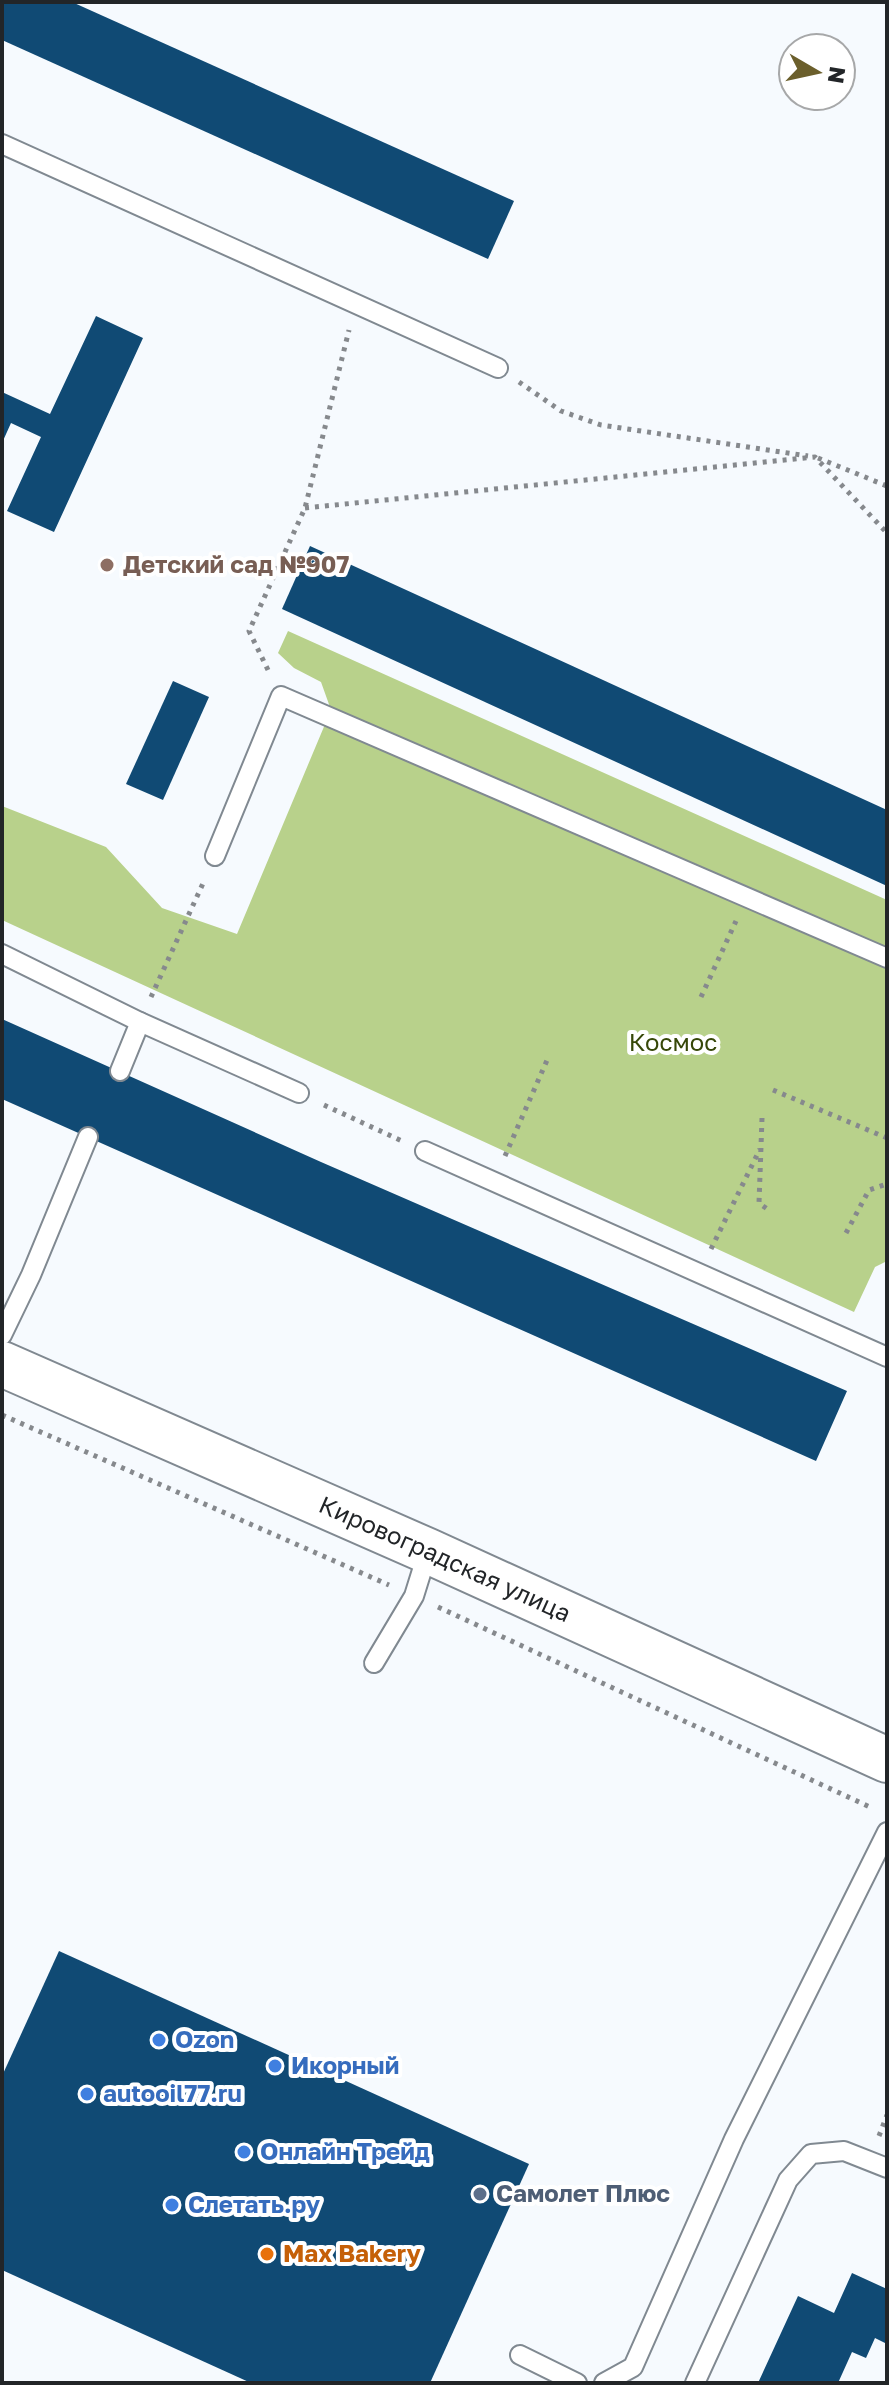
<svg xmlns="http://www.w3.org/2000/svg" width="889" height="2385" font-family="'Golos Text',sans-serif">
<style>
.green{fill:#b8d18b}
.building{fill:#104a74}
.lines{fill:none;stroke-linecap:round;stroke-linejoin:round}
.lane-casing{stroke:#808991;stroke-width:22}
.secondary-casing{stroke:#808991;stroke-width:48}
.path{stroke:#86898d;stroke-width:5;stroke-dasharray:4 6;stroke-linecap:butt}
.lane{stroke:#fff;stroke-width:18}
.secondary{stroke:#fff;stroke-width:44}
.education-dot{fill:#8d6e63;stroke:#fff;stroke-width:3}
.shop-dot{fill:#3f7fe0;stroke:#fff;stroke-width:3}
.service-dot{fill:#5c6f8a;stroke:#fff;stroke-width:3}
.food-dot{fill:#e8710a;stroke:#fff;stroke-width:3}
.labels{text-anchor:middle;stroke-width:8;stroke-linejoin:round;paint-order:stroke}
.education-label{font-size:24px;font-weight:bold;fill:#785e54;stroke:#fff;text-anchor:start}
.park-label{font-size:24px;fill:#364708;stroke:#fff}
.street-label{font-size:24px;fill:#222528;stroke:#fff}
.shop-label{font-size:24px;font-weight:bold;fill:#366cbe;stroke:#fff;text-anchor:start}
.service-label{font-size:24px;font-weight:bold;fill:#4e5e75;stroke:#fff;text-anchor:start}
.food-label{font-size:24px;font-weight:bold;fill:#c56008;stroke:#fff;text-anchor:start}
</style>
<rect width="100%" height="100%" fill="#f6fafe"/>
<path class="green" d="M 288,631 L 887,900 L 887,1261 L 875,1267 L 854,1312 L 2,920 L 2,806 L 106,847 L 162,908 L 237,934 L 331,710 L 321,682 L 294,668 L 278,653 Z"/>
<g class="building">
<path d="M 2,2 L 72,2 L 514,201 L 488,259 L 2,40 Z"/>
<path d="M 96,316 L 143,338 L 54,532 L 7,511 L 41,437 L 11,423 L 2,443 L 2,392 L 50,414 Z"/>
<path d="M 310,546 L 887,810 L 887,886 L 282,609 Z"/>
<path d="M 173,681 L 209,697 L 163,800 L 126,784 Z"/>
<path d="M 2,1019 L 321,1162 L 847,1391 L 816,1461 L 2,1099 Z"/>
<path d="M 59,1951 L 529,2164 L 430,2383 L 251,2383 L 2,2270 L 2,2076 Z"/>
<path d="M 852,2273 L 887,2289 L 887,2344 L 875,2338 L 866,2358 L 852,2352 L 838,2383 L 758,2383 L 798,2296 L 834,2313 Z"/>
</g>
<g class="lines">
<defs>
<g id="lane">
<path d="M 2,144 L 498,368"/>
<path d="M 215,856 L 281,696 L 887,958"/>
<path d="M 2,954 L 140,1022 L 299,1093"/>
<path d="M 120,1071 L 140,1022"/>
<path d="M 425,1151 L 887,1357"/>
<path d="M 2,1335 L 31,1275 L 88,1137"/>
<path d="M 374,1663 L 414,1596 L 428,1551"/>
<path d="M 520,2355 L 577,2383"/>
<path d="M 604,2383 L 633,2367 L 734,2139 L 887,1832"/>
<path d="M 695,2383 L 788,2180 L 811,2154 L 844,2151 L 887,2168"/>
</g>
<g id="secondary">
<path id="s1" d="M 2,1364 L 428,1551 L 887,1760"/>
</g>
</defs>
<use href="#lane" class="lane-casing"/>
<use href="#secondary" class="secondary-casing"/>
<g class="path">
<path d="M 519,382 L 561,411 L 601,425 L 808,456"/>
<path d="M 818,458 L 887,486"/>
<path d="M 305,508 L 815,457 L 887,533"/>
<path d="M 268,670 L 249,631 L 305,508 L 349,330"/>
<path d="M 151,997 L 205,879"/>
<path d="M 701,997 L 736,921"/>
<path d="M 773,1090 L 887,1138"/>
<path d="M 324,1105 L 402,1141"/>
<path d="M 762,1118 L 759,1203 L 770,1211"/>
<path d="M 505,1156 L 548,1058"/>
<path d="M 846,1233 L 869,1190 L 887,1184"/>
<path d="M 711,1249 L 760,1149"/>
<path d="M 2,1415 L 389,1585"/>
<path d="M 438,1607 L 872,1808"/>
<path d="M 879,2136 L 887,2115"/>
</g>
<use href="#lane" class="lane"/>
<use href="#secondary" class="secondary"/>
</g>
<circle class="education-dot" cx="107" cy="565" r="8"/>
<g class="shop-dot">
<circle cx="159" cy="2040" r="8"/>
<circle cx="275" cy="2066" r="8"/>
<circle cx="87" cy="2094" r="8"/>
<circle cx="244" cy="2152" r="8"/>
<circle cx="172" cy="2205" r="8"/>
</g>
<circle class="service-dot" cx="480" cy="2194" r="8"/>
<circle class="food-dot" cx="267" cy="2254" r="8"/>
<g class="labels">
<g class="education-label">
<text x="123" y="573">Детский сад №907</text>
</g>
<g class="park-label">
<text x="673" y="1051">Космос</text>
</g>
<g class="street-label">
<text dy="8" stroke="none"><textPath href="#s1" startOffset="484">Кировоградская улица</textPath></text>
</g>
<g class="shop-label">
<text x="175" y="2048">Ozon</text>
<text x="291" y="2074">Икорный</text>
<text x="103" y="2102">autooil77.ru</text>
<text x="260" y="2160">Онлайн Трейд</text>
<text x="188" y="2213">Слетать.ру</text>
</g>
<g class="service-label">
<text x="496" y="2202">Самолет Плюс</text>
</g>
<g class="food-label">
<text x="283" y="2262">Max Bakery</text>
</g>
</g>
<rect width="889" height="2385" fill="none" stroke="#222528" stroke-width="8"/>
<g transform="translate(817 72) rotate(99)"><circle r="38" fill="#ffffff" stroke="#a7a8a9" stroke-width="2"/>
<path d="M0-6L14 30L0 20L-14 30Z" fill="#6b5f2c"/>
<text y="-12" font-size="22" font-weight="bold" text-anchor="middle" fill="#222528">N</text>
</g>
</svg>
